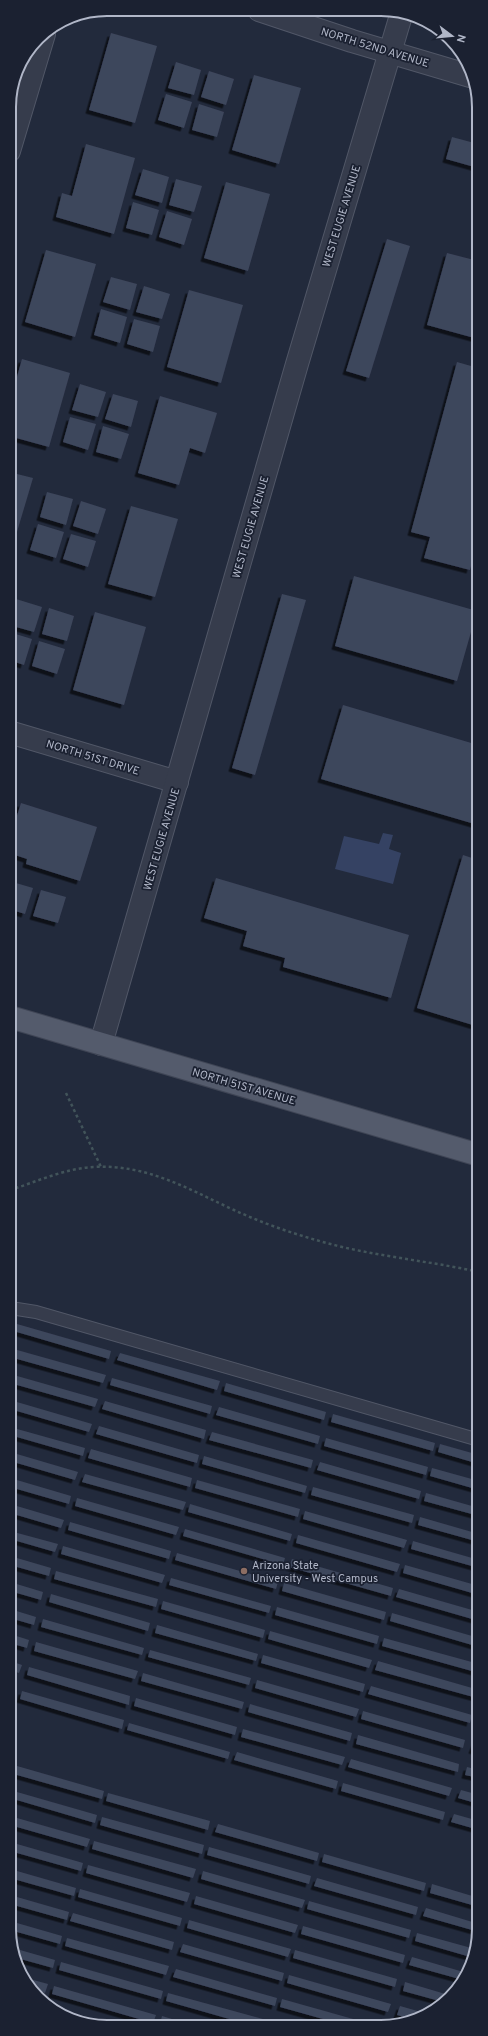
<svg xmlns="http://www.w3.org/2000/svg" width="488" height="2036" font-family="Overpass,sans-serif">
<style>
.water{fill:#354263}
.building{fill:#3e465c;filter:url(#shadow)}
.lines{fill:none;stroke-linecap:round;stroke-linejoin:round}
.service-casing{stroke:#515767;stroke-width:14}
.minor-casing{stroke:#515767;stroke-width:24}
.primary-casing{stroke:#3f4555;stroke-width:24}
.path{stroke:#42545a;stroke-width:2.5;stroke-dasharray:3 3;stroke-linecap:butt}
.service{stroke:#363c4c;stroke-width:12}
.minor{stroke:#363c4c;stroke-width:22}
.primary{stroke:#545b6c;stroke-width:22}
.education-dot{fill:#8d6e63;stroke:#1b2131;stroke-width:1.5}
.labels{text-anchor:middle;stroke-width:3.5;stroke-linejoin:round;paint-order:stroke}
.street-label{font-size:11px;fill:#b1b7c8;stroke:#1b2131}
.poi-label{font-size:11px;fill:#b1b7c8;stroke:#1b2131;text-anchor:start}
.rim{fill:none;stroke:#b1b7c8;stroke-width:2}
</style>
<defs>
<filter id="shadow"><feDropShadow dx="-3.5" dy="3.5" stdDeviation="0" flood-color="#0009"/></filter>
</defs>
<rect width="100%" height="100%" fill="#222a3c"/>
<path class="water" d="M 383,833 L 393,835 L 389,849 L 401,853 L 393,884 L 335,869 L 344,836 L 379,844 Z"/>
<g class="building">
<path d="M 111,33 L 157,46 L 135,123 L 89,110 Z"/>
<path d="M 176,62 L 201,70 L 194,95 L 168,88 Z"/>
<path d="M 209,71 L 234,79 L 226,105 L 201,97 Z"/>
<path d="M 254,75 L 301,88 L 279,164 L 232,150 Z"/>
<path d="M 166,94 L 192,102 L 184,128 L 158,120 Z"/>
<path d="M 199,104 L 224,112 L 217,137 L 192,130 Z"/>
<path d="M 452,137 L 478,144 L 478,168 L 446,159 Z"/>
<path d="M 86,144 L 135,158 L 114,234 L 56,217 L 62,193 L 72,196 Z"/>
<path d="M 143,169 L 169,177 L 162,203 L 135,195 Z"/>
<path d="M 176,179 L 202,186 L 194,212 L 169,205 Z"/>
<path d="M 226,182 L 270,194 L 248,271 L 204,258 Z"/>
<path d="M 133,202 L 159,210 L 152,235 L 126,228 Z"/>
<path d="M 167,211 L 192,219 L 184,245 L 159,237 Z"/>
<path d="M 387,239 L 410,246 L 369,378 L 346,371 Z"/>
<path d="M 46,250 L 96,264 L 75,337 L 25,322 Z"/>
<path d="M 447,253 L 478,261 L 478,339 L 427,325 Z"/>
<path d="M 111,277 L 137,284 L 130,310 L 103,302 Z"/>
<path d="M 144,286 L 170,294 L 162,319 L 136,312 Z"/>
<path d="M 189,290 L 243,305 L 221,383 L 167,367 Z"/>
<path d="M 101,309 L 127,317 L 120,343 L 94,335 Z"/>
<path d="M 134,319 L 160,326 L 153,352 L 127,344 Z"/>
<path d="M 22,359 L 70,373 L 49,447 L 9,436 L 9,405 Z"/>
<path d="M 457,362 L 478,368 L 478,540 L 470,570 L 424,558 L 430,537 L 411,532 Z"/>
<path d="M 80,384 L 106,392 L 98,417 L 72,410 Z"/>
<path d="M 113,394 L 138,401 L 131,427 L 105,419 Z"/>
<path d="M 160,396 L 217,413 L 205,453 L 190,448 L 179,485 L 138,473 Z"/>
<path d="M 70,417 L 96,424 L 88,450 L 63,442 Z"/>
<path d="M 103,426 L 129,434 L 121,459 L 96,452 Z"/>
<path d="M 9,472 L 33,478 L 11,552 L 9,551 Z"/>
<path d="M 47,492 L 73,499 L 66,525 L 40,517 Z"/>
<path d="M 81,501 L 106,509 L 98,534 L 73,526 Z"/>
<path d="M 131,506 L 178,519 L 155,597 L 108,584 Z"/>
<path d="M 38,524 L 64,532 L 56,558 L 30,550 Z"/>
<path d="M 71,534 L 96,541 L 88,567 L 63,559 Z"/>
<path d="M 354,576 L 477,611 L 457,681 L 335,646 Z"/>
<path d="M 282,594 L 306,600 L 255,775 L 232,768 Z"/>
<path d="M 16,599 L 42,607 L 34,632 L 9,625 Z"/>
<path d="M 49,608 L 74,616 L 67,641 L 42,634 Z"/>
<path d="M 95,612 L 146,627 L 124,705 L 73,690 Z"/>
<path d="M 9,632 L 32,639 L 24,665 L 9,660 Z"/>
<path d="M 39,641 L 65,649 L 57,674 L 32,666 Z"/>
<path d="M 343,705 L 478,745 L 478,825 L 321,779 Z"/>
<path d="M 21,803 L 97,827 L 80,881 L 26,864 L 27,859 L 9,853 L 9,841 Z"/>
<path d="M 463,855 L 478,860 L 478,1019 L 476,1026 L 417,1008 Z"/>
<path d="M 216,878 L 409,935 L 391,998 L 283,967 L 285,958 L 243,946 L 247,931 L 204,918 Z"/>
<path d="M 9,881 L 33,888 L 25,914 L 9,909 Z"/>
<path d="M 41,890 L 66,897 L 58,923 L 33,916 Z"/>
<path d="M 10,1322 L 111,1351 L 109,1359 L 10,1330 Z"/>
<path d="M 10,1348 L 106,1375 L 103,1383 L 10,1357 Z"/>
<path d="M 120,1353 L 220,1381 L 217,1390 L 117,1360 Z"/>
<path d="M 10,1374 L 98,1399 L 95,1407 L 10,1383 Z"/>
<path d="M 112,1378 L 212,1406 L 210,1414 L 110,1385 Z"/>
<path d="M 226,1383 L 326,1412 L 324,1420 L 224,1391 Z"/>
<path d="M 10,1400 L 92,1424 L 89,1432 L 10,1409 Z"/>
<path d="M 105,1401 L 206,1430 L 204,1439 L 102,1409 Z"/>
<path d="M 219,1407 L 320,1436 L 318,1444 L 216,1415 Z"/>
<path d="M 333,1414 L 435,1443 L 433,1451 L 331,1422 Z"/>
<path d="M 99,1426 L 199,1455 L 197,1463 L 96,1434 Z"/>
<path d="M 10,1427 L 85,1448 L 83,1456 L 10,1435 Z"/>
<path d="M 212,1432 L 313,1460 L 311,1468 L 209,1440 Z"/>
<path d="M 326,1438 L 428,1467 L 426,1475 L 324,1446 Z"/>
<path d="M 440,1444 L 479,1455 L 479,1464 L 438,1452 Z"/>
<path d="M 91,1449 L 192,1478 L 190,1487 L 88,1458 Z"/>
<path d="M 10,1452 L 78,1472 L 75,1480 L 10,1461 Z"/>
<path d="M 204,1456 L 307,1486 L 305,1493 L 202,1464 Z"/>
<path d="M 320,1462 L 421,1491 L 419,1499 L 317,1470 Z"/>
<path d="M 432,1468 L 479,1481 L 479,1490 L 430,1476 Z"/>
<path d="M 85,1474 L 186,1502 L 183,1510 L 82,1482 Z"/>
<path d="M 10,1478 L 71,1496 L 69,1504 L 10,1487 Z"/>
<path d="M 197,1480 L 300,1509 L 298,1517 L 195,1488 Z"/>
<path d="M 313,1487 L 414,1515 L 412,1523 L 311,1495 Z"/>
<path d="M 426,1493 L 479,1508 L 479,1516 L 424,1501 Z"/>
<path d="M 77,1498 L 179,1527 L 176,1535 L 75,1506 Z"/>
<path d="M 10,1504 L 64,1520 L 61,1528 L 10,1513 Z"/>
<path d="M 190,1504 L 292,1534 L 290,1541 L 188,1512 Z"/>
<path d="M 305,1511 L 407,1540 L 404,1548 L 303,1519 Z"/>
<path d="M 420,1517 L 479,1534 L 479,1542 L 418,1525 Z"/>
<path d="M 70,1522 L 171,1551 L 169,1559 L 68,1530 Z"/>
<path d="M 185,1529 L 285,1558 L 283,1565 L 183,1536 Z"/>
<path d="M 10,1531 L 58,1544 L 55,1552 L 10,1539 Z"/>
<path d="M 298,1535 L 400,1564 L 397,1572 L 296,1543 Z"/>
<path d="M 413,1541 L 479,1560 L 479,1568 L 411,1549 Z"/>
<path d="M 63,1546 L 165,1575 L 162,1583 L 61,1554 Z"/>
<path d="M 177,1553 L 278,1582 L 276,1589 L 175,1560 Z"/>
<path d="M 10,1556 L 51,1568 L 49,1576 L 10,1565 Z"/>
<path d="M 292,1559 L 393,1588 L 391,1596 L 289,1567 Z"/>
<path d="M 405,1565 L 479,1586 L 479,1595 L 403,1573 Z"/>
<path d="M 56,1571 L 158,1599 L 156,1607 L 54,1579 Z"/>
<path d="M 171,1578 L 271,1606 L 269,1613 L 169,1585 Z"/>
<path d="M 10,1582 L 43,1592 L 41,1600 L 10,1591 Z"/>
<path d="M 284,1583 L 386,1612 L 384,1620 L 282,1591 Z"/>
<path d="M 399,1589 L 479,1612 L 479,1621 L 396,1597 Z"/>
<path d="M 51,1594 L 150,1623 L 148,1631 L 49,1602 Z"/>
<path d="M 163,1601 L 265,1630 L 263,1638 L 161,1609 Z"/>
<path d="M 277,1607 L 379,1636 L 377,1644 L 275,1615 Z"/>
<path d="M 10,1609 L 36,1617 L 34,1625 L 10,1618 Z"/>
<path d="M 392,1613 L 479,1638 L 479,1647 L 390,1621 Z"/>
<path d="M 43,1619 L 144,1648 L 142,1655 L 41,1627 Z"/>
<path d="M 157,1625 L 258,1654 L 256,1661 L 155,1633 Z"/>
<path d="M 270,1631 L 372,1660 L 369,1668 L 268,1639 Z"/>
<path d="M 10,1634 L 29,1640 L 27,1648 L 10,1643 Z"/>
<path d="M 384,1638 L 479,1664 L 479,1673 L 382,1646 Z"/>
<path d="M 36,1642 L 138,1671 L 135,1679 L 34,1651 Z"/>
<path d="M 150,1650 L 251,1678 L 249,1685 L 148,1657 Z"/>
<path d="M 263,1655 L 365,1684 L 363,1692 L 261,1663 Z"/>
<path d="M 10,1661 L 22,1665 L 19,1673 L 10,1670 Z"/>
<path d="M 378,1661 L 479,1690 L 477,1698 L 375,1670 Z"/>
<path d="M 29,1667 L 130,1696 L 129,1705 L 27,1675 Z"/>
<path d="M 143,1673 L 244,1702 L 242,1709 L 141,1681 Z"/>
<path d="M 257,1680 L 359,1709 L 356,1717 L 255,1688 Z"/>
<path d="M 371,1686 L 472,1715 L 470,1723 L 368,1694 Z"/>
<path d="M 10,1687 L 16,1689 L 13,1697 L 10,1696 Z"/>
<path d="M 22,1691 L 124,1720 L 122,1729 L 20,1699 Z"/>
<path d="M 136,1698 L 237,1727 L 235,1735 L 134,1706 Z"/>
<path d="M 250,1704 L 352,1733 L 350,1741 L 248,1712 Z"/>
<path d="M 363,1711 L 465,1740 L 463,1748 L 361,1719 Z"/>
<path d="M 129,1723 L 230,1752 L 228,1759 L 127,1730 Z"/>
<path d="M 243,1729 L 345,1757 L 342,1765 L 241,1737 Z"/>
<path d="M 358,1735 L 459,1764 L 458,1772 L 356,1744 Z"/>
<path d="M 475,1742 L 479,1743 L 479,1752 L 472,1750 Z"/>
<path d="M 237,1752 L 338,1781 L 336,1789 L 234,1760 Z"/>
<path d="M 351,1759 L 452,1788 L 449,1796 L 348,1767 Z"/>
<path d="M 10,1764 L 104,1791 L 102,1799 L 10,1773 Z"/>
<path d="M 467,1767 L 479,1770 L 479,1778 L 465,1775 Z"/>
<path d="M 343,1783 L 445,1812 L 443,1820 L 341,1791 Z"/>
<path d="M 10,1790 L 97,1815 L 95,1823 L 10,1798 Z"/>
<path d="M 461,1790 L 479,1795 L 479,1804 L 458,1798 Z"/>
<path d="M 108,1793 L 210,1821 L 208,1830 L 106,1801 Z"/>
<path d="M 454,1814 L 479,1821 L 479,1830 L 451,1822 Z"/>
<path d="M 10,1816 L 90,1839 L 87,1847 L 10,1825 Z"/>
<path d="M 102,1817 L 204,1845 L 202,1854 L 100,1825 Z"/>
<path d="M 218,1824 L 319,1853 L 317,1861 L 215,1832 Z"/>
<path d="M 94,1841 L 196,1869 L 193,1878 L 92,1849 Z"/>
<path d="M 10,1842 L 83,1863 L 81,1871 L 10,1851 Z"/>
<path d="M 209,1847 L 311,1876 L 309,1884 L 207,1855 Z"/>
<path d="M 324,1854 L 426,1883 L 424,1891 L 322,1862 Z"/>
<path d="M 88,1865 L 190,1893 L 187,1902 L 86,1873 Z"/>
<path d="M 10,1869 L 76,1888 L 74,1896 L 10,1878 Z"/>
<path d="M 203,1871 L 305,1900 L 302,1908 L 201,1879 Z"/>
<path d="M 317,1878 L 418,1907 L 416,1915 L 314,1886 Z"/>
<path d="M 432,1884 L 479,1898 L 479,1907 L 430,1893 Z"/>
<path d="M 80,1889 L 182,1918 L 180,1926 L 78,1897 Z"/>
<path d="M 10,1895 L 69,1912 L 67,1920 L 10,1904 Z"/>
<path d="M 196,1896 L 298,1925 L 295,1933 L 194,1904 Z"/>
<path d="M 309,1901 L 411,1930 L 409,1938 L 307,1909 Z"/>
<path d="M 426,1908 L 479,1924 L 479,1932 L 423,1916 Z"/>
<path d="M 73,1913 L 174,1942 L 172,1950 L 70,1921 Z"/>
<path d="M 189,1920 L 291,1949 L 288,1957 L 187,1928 Z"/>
<path d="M 10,1921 L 62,1936 L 60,1944 L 10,1930 Z"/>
<path d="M 303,1926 L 405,1955 L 403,1963 L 301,1934 Z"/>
<path d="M 417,1933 L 475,1949 L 474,1958 L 415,1941 Z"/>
<path d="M 67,1938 L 169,1966 L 166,1975 L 65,1946 Z"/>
<path d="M 183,1944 L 284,1973 L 282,1981 L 180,1952 Z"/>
<path d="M 13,1948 L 55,1960 L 53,1968 L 17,1958 Z"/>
<path d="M 295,1950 L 397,1979 L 395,1987 L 293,1958 Z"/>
<path d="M 412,1957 L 467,1973 L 463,1980 L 409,1965 Z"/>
<path d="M 61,1962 L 163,1991 L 161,1999 L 59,1970 Z"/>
<path d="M 176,1969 L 277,1998 L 275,2006 L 173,1977 Z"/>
<path d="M 289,1975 L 391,2004 L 388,2012 L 287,1983 Z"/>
<path d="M 26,1978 L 48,1984 L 45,1993 L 31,1988 Z"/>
<path d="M 405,1982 L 452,1996 L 443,2002 L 403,1991 Z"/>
<path d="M 54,1986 L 156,2015 L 153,2023 L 52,1994 Z"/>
<path d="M 168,1993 L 270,2021 L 269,2026 L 254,2026 L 166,2001 Z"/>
<path d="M 282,1999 L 378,2026 L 348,2026 L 280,2007 Z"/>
<path d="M 400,2006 L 428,2014 L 415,2020 L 397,2015 Z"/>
<path d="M 66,2016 L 98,2025 L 88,2025 Z"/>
<path d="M 162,2016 L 192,2025 L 160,2024 Z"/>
</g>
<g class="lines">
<defs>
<path id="service" d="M 10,1311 L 17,1309 L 36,1312 L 479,1440"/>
<g id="minor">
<path d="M 259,10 L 352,41 L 470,76"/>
<path d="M 9,151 L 44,34"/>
<path d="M 9,732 L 177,782"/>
<path d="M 101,1044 L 297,364 L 402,12"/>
</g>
<path id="primary" d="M 10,1017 L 479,1155"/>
</defs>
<use href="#service" class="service-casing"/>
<use href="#minor" class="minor-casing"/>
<use href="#primary" class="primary-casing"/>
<g class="path">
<path d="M 66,1093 L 101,1167"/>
<path d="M 10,1190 C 36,1182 66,1168 94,1167 C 147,1164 188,1189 234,1210 C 260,1222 288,1232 316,1240 C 369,1256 425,1260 479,1272"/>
</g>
<use href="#service" class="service"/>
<use href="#minor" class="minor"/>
<use href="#primary" class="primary"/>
</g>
<circle class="education-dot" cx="244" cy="1571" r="4"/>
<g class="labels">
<g class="street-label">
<text transform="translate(375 47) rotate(17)" y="4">NORTH 52ND AVENUE</text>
<text transform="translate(341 216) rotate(-73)" y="4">WEST EUGIE AVENUE</text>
<text transform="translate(250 527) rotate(-74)" y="4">WEST EUGIE AVENUE</text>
<text transform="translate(93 757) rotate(17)" y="4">NORTH 51ST DRIVE</text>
<text transform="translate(161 839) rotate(-74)" y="4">WEST EUGIE AVENUE</text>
<text transform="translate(244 1086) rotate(16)" y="4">NORTH 51ST AVENUE</text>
</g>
<g class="poi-label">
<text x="252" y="1569">Arizona State<tspan x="252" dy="13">University - West Campus</tspan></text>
</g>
</g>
<path d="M0 0H488V2036H0ZM107 16H381A91 91 0 0 1 472 107V1929A91 91 0 0 1 381 2020H107A91 91 0 0 1 16 1929V107A91 91 0 0 1 107 16Z" fill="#1b2131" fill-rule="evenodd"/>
<path class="rim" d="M107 16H381A91 91 0 0 1 472 107V1929A91 91 0 0 1 381 2020H107A91 91 0 0 1 16 1929V107A91 91 0 0 1 107 16Z"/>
<g transform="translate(452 36) rotate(106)" stroke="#1b2131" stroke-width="3" paint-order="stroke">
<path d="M0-3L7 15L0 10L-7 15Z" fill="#b1b7c8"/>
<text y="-6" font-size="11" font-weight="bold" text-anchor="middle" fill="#b1b7c8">N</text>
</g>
</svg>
